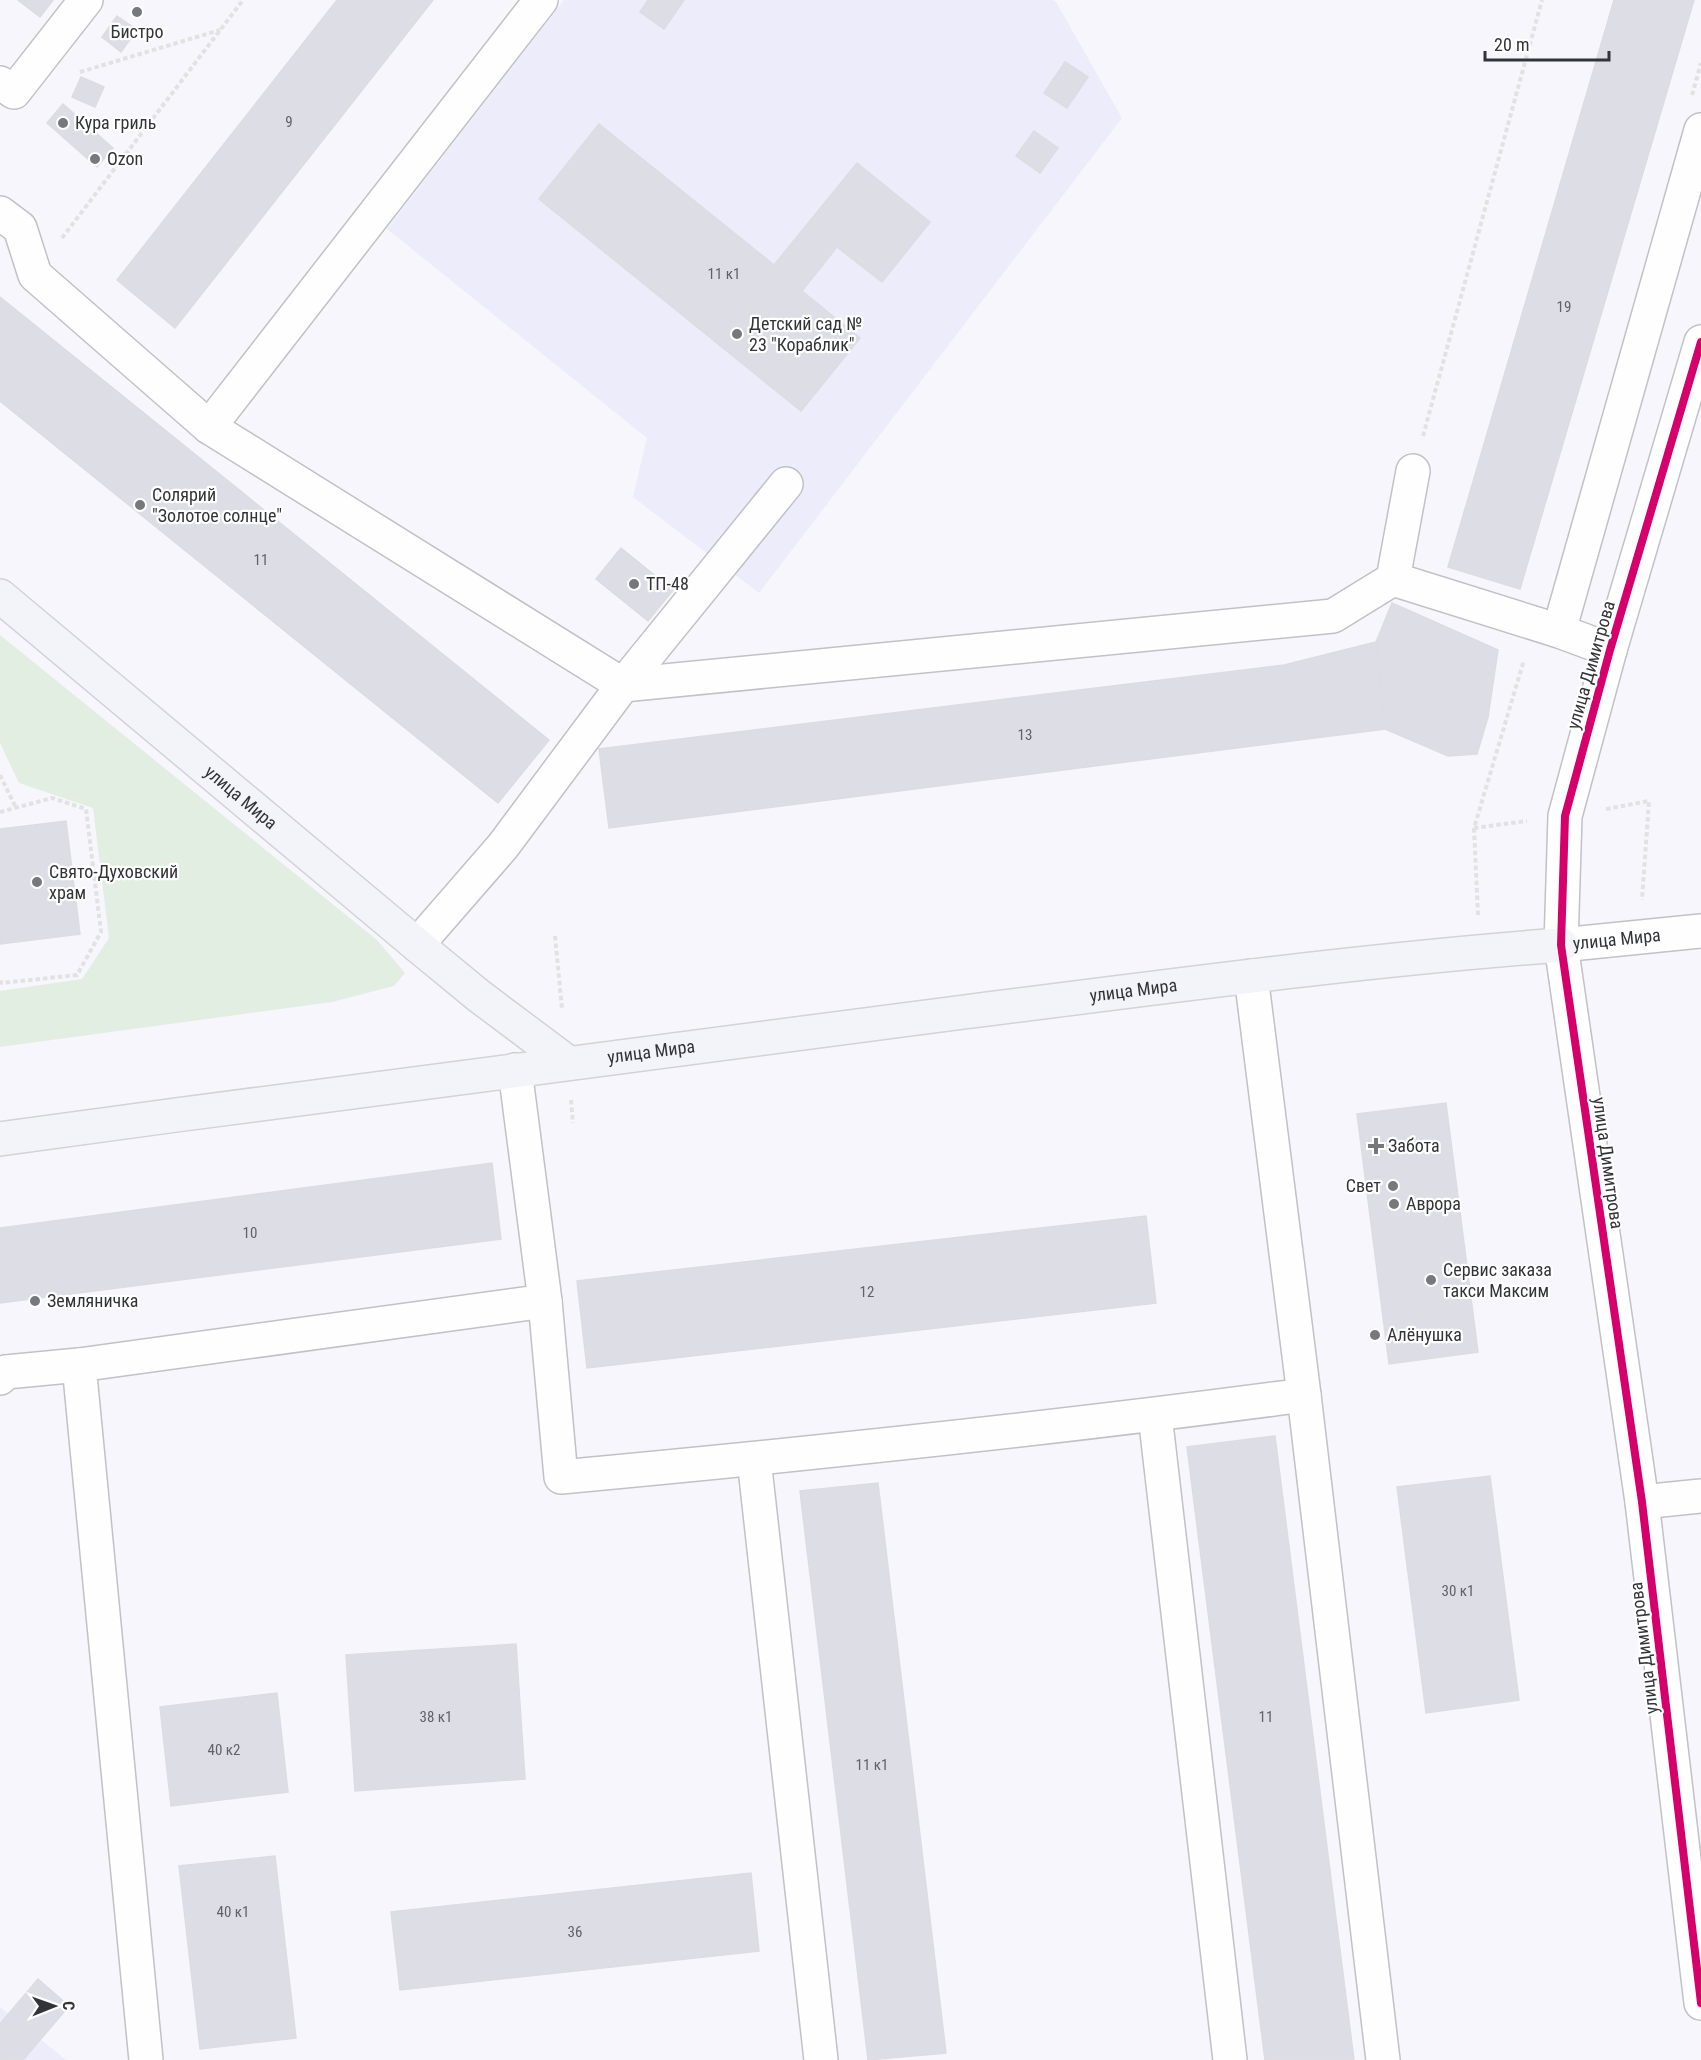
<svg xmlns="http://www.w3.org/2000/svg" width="1701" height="2060" font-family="'Roboto Condensed',sans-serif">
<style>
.built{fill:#ececfa}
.green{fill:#e3eee2}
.building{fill:#dddde6;stroke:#dcdce1;stroke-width:1.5}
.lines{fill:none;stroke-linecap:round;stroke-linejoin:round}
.minor-casing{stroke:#c1c1c6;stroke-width:36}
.major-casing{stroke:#d3d3d6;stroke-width:36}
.path{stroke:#e2e2e3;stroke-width:4;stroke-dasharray:4.5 3;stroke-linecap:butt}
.minor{stroke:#fefeff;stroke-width:33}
.major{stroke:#f3f4f9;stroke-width:33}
.cycleway-casing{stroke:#fff;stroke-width:11}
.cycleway{stroke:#d6006c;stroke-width:8}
.poi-dot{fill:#77787d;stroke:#fff;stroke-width:2}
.labels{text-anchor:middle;stroke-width:4.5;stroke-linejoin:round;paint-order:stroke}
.number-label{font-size:15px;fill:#616267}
.poi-label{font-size:18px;fill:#333438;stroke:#fff;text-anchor:start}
.street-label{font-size:18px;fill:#333438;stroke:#fff}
</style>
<rect width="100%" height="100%" fill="#f6f6fc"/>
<g class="built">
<path d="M 564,0 L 1052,0 L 1056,2 L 1122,118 L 759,593 L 633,497 L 647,438 L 387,229 Z"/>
<path d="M 0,2007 L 66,2060 L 0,2060 Z"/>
</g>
<path class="green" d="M 0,635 L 377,940 L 405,973 L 394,986 L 332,1002 L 0,1047 L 0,991 L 82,979 L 109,938 L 93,808 L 19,783 L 0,743 Z"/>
<g class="building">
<path d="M 18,0 L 53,0 L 40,17 Z"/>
<path d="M 337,0 L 433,0 L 175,328 L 117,280 Z"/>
<path d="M 648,0 L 684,0 L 664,29 L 640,12 Z"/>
<path d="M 1614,0 L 1694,0 L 1520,589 L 1448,567 Z"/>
<path d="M 117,16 L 137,30 L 121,52 L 102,37 Z"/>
<path d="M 1065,62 L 1088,77 L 1067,108 L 1044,93 Z"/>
<path d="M 81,77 L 104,87 L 95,107 L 72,97 Z"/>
<path d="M 63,104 L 113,148 L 97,167 L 47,123 Z"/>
<path d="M 599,124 L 774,265 L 857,163 L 930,222 L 882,282 L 837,247 L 802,291 L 860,338 L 801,411 L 539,199 Z"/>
<path d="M 1034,131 L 1058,148 L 1040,173 L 1016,156 Z"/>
<path d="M 0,297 L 549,740 L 498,803 L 0,401 Z"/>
<path d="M 621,548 L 673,590 L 648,621 L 596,579 Z"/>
<path d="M 1392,603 L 1498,650 L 1488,717 L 1477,754 L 1448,756 L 1385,729 L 1376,642 Z"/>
<path d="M 1376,642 L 1385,729 L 609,828 L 599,749 L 1284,665 Z"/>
<path d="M 66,821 L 80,934 L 0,944 L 0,829 Z"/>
<path d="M 1446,1103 L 1478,1352 L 1389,1364 L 1357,1114 Z"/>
<path d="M 492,1163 L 501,1239 L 0,1303 L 0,1228 Z"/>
<path d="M 1146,1216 L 1156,1303 L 587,1368 L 577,1281 Z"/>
<path d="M 1275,1436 L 1338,1934 L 1354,2060 L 1265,2060 L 1187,1447 Z"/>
<path d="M 1490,1476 L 1519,1700 L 1426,1713 L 1397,1487 Z"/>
<path d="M 878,1483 L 946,2053 L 868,2060 L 800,1491 Z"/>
<path d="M 516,1644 L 525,1779 L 355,1791 L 346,1655 Z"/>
<path d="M 277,1693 L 288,1792 L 171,1806 L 160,1707 Z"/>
<path d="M 275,1856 L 296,2038 L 200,2049 L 179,1866 Z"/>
<path d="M 751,1873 L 759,1951 L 400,1990 L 391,1912 Z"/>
<path d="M 38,1979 L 69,2006 L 23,2060 L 0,2060 L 0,2024 Z"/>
</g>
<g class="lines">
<defs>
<g id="minor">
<path d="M 0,83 L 14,92 L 86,0"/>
<path d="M 0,213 L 20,228 L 35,275 L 209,427 L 623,685 L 1333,616 L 1393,579 L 1413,471"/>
<path d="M 1701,342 L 1610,650 L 1565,816 L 1561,945 L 1642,1502 L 1701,2003"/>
<path d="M 209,427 L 541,0"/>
<path d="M 1393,579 L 1559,631 L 1610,650"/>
<path d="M 1559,631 L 1701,130"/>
<path d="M 417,945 L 503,846 L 623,685 L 786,484"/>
<path id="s1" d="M 1561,945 L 1701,931"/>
<path d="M 1251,976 L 1304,1395 L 1383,2060"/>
<path d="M 515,1070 L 545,1301 L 561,1477 C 809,1454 1057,1428 1304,1395"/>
<path d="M 0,1378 L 6,1372 L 79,1365"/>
<path d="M 1155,1415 L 1230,2060"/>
<path d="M 754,1459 L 821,2060"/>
<path d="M 1642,1502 L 1701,1496"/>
<path d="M 146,2060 L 79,1365 L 545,1301"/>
</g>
<g id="major">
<path id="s2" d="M 0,596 L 417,945 L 479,996 L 567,1062"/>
<path id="s3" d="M 0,1139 C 321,1095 642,1052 964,1012 C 1163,987 1361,960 1561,945"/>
</g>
</defs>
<use href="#minor" class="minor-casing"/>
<use href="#major" class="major-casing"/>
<g class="path">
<path d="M 80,72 L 220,30"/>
<path d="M 1692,95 L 1701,63"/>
<path d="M 62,238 L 243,0"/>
<path d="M 1423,436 L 1542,0"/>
<path d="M 0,775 L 16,808"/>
<path d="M 1606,809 L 1649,801 L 1642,900"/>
<path d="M 0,812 L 52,798 L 86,809 L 101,932 L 77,975 L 2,983 L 0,981"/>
<path d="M 1474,828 L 1527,821"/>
<path d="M 1478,915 L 1474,828 L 1524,660"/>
<path d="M 555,936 L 562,1009"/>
<path d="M 571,1100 L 573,1123"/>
</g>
<use href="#minor" class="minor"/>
<use href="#major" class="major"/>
<defs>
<path id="cycleway" d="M 1701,342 L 1610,650 L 1565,816 L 1561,945 L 1642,1502 L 1701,2003"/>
</defs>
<use href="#cycleway" class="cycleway-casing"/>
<use href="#cycleway" class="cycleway"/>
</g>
<g class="poi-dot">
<circle cx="137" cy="12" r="6"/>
<circle cx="63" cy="123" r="6"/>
<circle cx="95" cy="159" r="6"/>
<circle cx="737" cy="334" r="6"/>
<circle cx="140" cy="505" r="6"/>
<circle cx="634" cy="584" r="6"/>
<circle cx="37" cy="882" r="6"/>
<path d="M1373 1137h6v6h6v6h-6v6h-6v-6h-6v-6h6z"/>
<circle cx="1393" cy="1186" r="6"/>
<circle cx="1394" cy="1204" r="6"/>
<circle cx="1431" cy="1280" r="6"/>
<circle cx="35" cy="1301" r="6"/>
<circle cx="1375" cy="1335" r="6"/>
</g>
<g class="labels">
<g class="number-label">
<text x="289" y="127">9</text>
<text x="724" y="279">11 к1</text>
<text x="1564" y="312">19</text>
<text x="261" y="565">11</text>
<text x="1025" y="740">13</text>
<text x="250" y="1238">10</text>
<text x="867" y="1297">12</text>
<text x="1458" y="1596">30 к1</text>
<text x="436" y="1722">38 к1</text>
<text x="1266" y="1722">11</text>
<text x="224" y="1755">40 к2</text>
<text x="872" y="1770">11 к1</text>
<text x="233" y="1917">40 к1</text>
<text x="575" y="1937">36</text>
</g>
<g class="poi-label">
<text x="137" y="38" text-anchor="middle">Бистро</text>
<text x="75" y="129">Кура гриль</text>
<text x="107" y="165">Ozon</text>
<text x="749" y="330">Детский сад №<tspan x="749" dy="21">23 "Кораблик"</tspan></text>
<text x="152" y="501">Солярий<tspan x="152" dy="21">"Золотое солнце"</tspan></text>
<text x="646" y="590">ТП-48</text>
<text x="49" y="878">Свято-Духовский<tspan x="49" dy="21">храм</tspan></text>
<text x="1388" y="1152">Забота</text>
<text x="1381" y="1192" text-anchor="end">Свет</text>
<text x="1406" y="1210">Аврора</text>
<text x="1443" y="1276">Сервис заказа<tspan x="1443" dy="21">такси Максим</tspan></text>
<text x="47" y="1307">Земляничка</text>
<text x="1387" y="1341">Алёнушка</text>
</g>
<g class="street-label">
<text transform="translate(1591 665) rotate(-74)" y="6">улица Димитрова</text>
<text dy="6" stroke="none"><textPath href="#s2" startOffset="314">улица Мира</textPath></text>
<text dy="6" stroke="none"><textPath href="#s1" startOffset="56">улица Мира</textPath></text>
<text dy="6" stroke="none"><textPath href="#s3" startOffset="1143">улица Мира</textPath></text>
<text dy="6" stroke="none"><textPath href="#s3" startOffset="657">улица Мира</textPath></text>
<text transform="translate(1608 1163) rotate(82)" y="6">улица Димитрова</text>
<text transform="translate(1644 1648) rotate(-97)" y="6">улица Димитрова</text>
</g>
</g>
<g transform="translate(54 2006) rotate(89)" stroke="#ffffff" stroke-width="4.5" paint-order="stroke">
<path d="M0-4.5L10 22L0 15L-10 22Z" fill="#333438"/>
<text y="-9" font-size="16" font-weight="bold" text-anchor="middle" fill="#333438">С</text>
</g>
<path d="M1485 51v9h124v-9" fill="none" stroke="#333438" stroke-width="3"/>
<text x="1494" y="51" font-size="18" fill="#333438" stroke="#ffffff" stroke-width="4.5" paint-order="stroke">20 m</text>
</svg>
